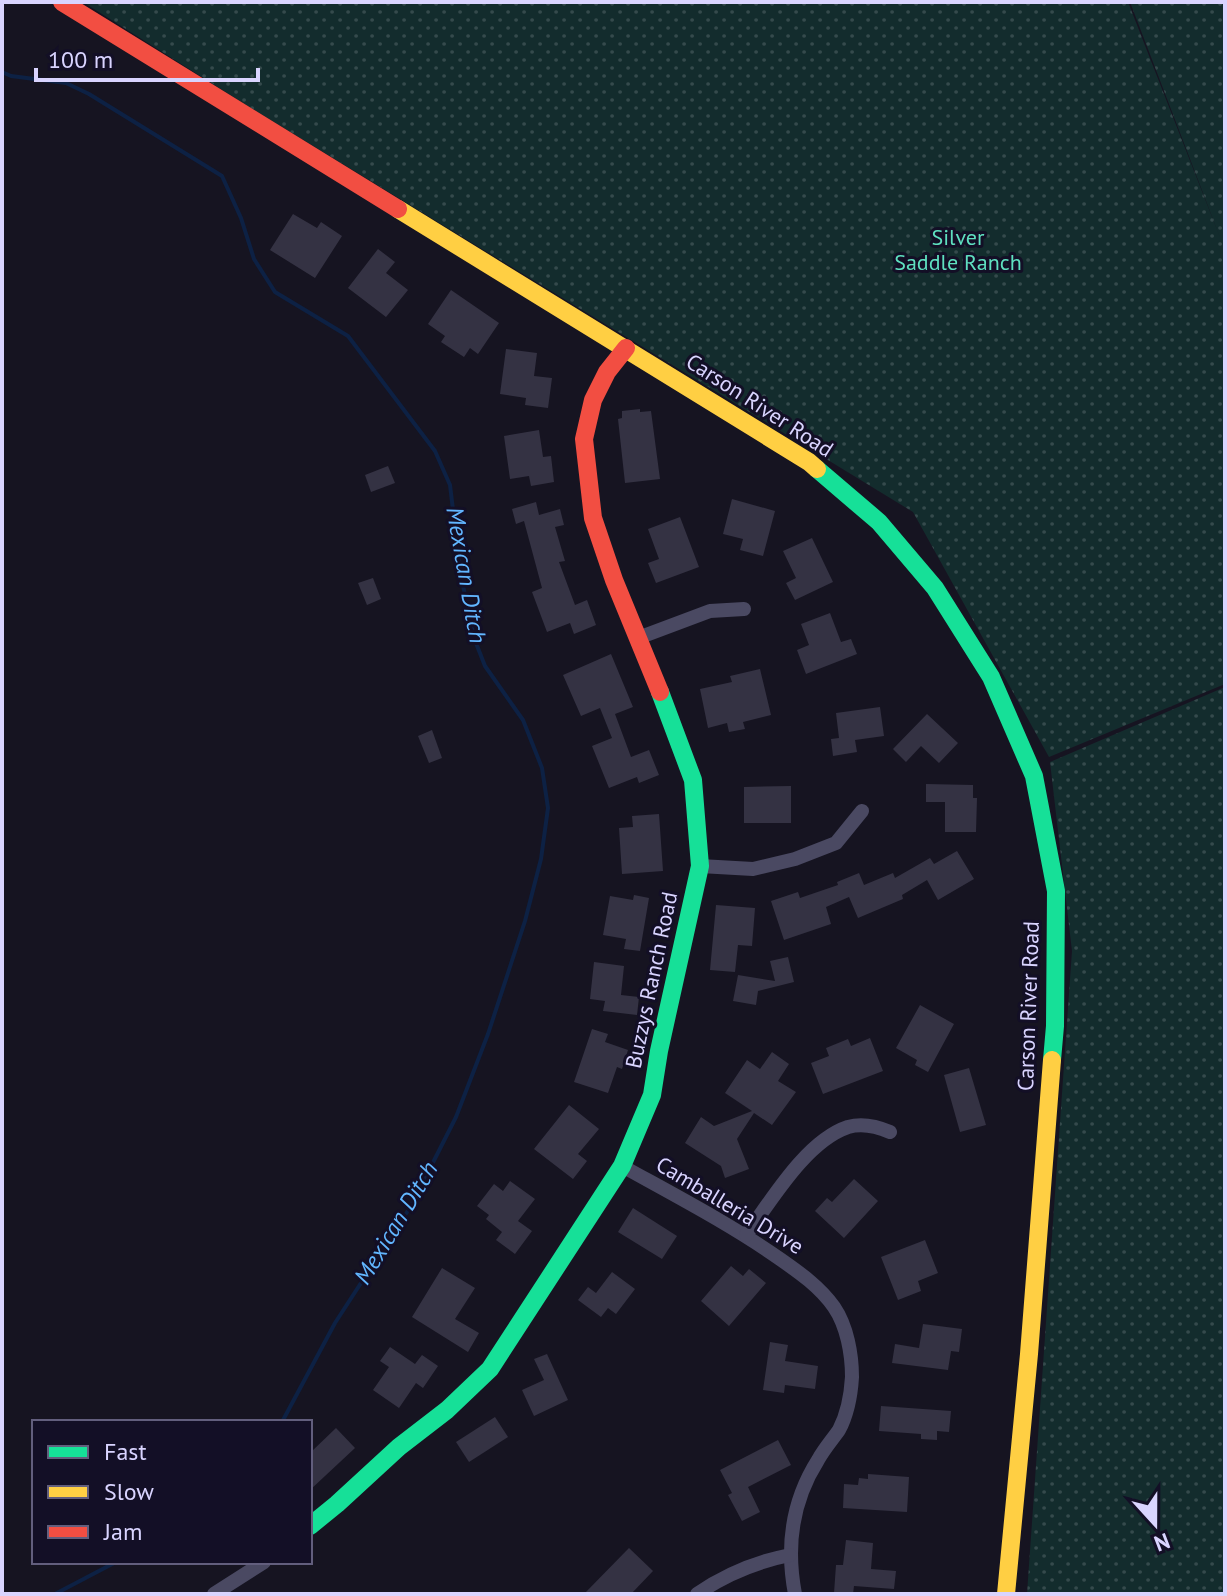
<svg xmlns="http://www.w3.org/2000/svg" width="1227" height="1596" font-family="'PT Sans',sans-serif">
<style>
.green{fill:url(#green-dots)}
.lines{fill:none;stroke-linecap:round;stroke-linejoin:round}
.stream{stroke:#0d2144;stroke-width:4}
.building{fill:#343243}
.street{stroke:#4a4962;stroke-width:14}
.fast{stroke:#16e098;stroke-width:18}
.slow{stroke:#ffcf43;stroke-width:18}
.jam{stroke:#f24e42;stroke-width:18}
.labels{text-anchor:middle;stroke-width:6;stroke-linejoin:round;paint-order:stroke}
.park-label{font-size:22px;fill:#5fe0c0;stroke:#130f26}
.street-label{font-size:22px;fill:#d9d4ff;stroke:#130f26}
.water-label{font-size:24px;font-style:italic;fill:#62b6ff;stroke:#130f26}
</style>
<defs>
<pattern id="green-dots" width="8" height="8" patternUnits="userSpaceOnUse" patternTransform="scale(2)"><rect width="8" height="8" fill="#132c2d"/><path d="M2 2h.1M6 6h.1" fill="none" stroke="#354a4c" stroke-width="1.8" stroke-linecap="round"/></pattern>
</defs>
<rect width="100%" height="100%" fill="#161421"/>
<g class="green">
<path d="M 83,2 L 1128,2 L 1221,240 L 1130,2 L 1225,2 L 1225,684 L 1049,757 L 913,512 L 251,108 Z"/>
<path d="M 1225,687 L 1225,1594 L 1027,1594 L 1072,951 L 1050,762 Z"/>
</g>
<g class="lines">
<g class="stream">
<path d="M 2,72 L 11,76 L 66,83 L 89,94 L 222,176 L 241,218 L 254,259 L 275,292 L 348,336 L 435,451 L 450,485 L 461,576 L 474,638 L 485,666 L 523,720 L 542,768 L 548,808 L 541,859 L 525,921 L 488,1034 L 456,1117 L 411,1206 L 335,1323 L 282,1422"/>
<path d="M 55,1594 L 116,1562"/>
</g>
</g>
<g class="building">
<path d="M 293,214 L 317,228 L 321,222 L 342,236 L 315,278 L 270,250 Z"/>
<path d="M 378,249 L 395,262 L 386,273 L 408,290 L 386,317 L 348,288 Z"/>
<path d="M 451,290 L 499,323 L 478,354 L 470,348 L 464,357 L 441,342 L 445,336 L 428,324 Z"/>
<path d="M 506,349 L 537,353 L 534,376 L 552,378 L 548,408 L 525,405 L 526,398 L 500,394 Z"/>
<path d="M 640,409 L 640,412 L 651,411 L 660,479 L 625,483 L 618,419 L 622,418 L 622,411 Z"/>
<path d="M 539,430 L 543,457 L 551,456 L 554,482 L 531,486 L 529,476 L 510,479 L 504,436 Z"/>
<path d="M 388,466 L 395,483 L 371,492 L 365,475 Z"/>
<path d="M 732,499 L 775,511 L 763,556 L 740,550 L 743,539 L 723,534 Z"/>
<path d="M 536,502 L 539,515 L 560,509 L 564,525 L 555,527 L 565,561 L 559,562 L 575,605 L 587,600 L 596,625 L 574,634 L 570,623 L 547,632 L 532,592 L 542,588 L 524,521 L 516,524 L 512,509 Z"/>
<path d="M 680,517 L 699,567 L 656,583 L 648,563 L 659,559 L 648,529 Z"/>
<path d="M 812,538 L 833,582 L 795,600 L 786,583 L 796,578 L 783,551 Z"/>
<path d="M 373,578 L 381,599 L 367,605 L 358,583 Z"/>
<path d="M 830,613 L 841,642 L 851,639 L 857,654 L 806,674 L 797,650 L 809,645 L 801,624 Z"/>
<path d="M 611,654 L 633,707 L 615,714 L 631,757 L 649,750 L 659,775 L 639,783 L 637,777 L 609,788 L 592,746 L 612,738 L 600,708 L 581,716 L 563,675 Z"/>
<path d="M 760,669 L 771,715 L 743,722 L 745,729 L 729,732 L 727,723 L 708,728 L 700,689 L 732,682 L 730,676 Z"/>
<path d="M 880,707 L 884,736 L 855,740 L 857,752 L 833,756 L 831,739 L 839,738 L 836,713 Z"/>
<path d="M 927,714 L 958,743 L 939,763 L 921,746 L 906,762 L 893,749 Z"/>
<path d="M 432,730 L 442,758 L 429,763 L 418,736 Z"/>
<path d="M 926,784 L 973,785 L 973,798 L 977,798 L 976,832 L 945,832 L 945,802 L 926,802 Z"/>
<path d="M 791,786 L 791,823 L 744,823 L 744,787 Z"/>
<path d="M 659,814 L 663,871 L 622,874 L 619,828 L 633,827 L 632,816 Z"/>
<path d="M 957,851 L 974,879 L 938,900 L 927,880 L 902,895 L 903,899 L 858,918 L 849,897 L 826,907 L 831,924 L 784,940 L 771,901 L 798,892 L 800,898 L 838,885 L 837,882 L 859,873 L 864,885 L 893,873 L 895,878 L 930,858 L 934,864 Z"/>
<path d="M 634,895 L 649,898 L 640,951 L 624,949 L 626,939 L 603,935 L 610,896 L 633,900 Z"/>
<path d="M 716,905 L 755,908 L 752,946 L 738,945 L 735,972 L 710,970 Z"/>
<path d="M 788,957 L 794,982 L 758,991 L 756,1005 L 733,1001 L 738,975 L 775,981 L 770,961 Z"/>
<path d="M 594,962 L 624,966 L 621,995 L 639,997 L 637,1015 L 603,1011 L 605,1001 L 590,999 Z"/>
<path d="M 920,1005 L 954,1024 L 928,1072 L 915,1065 L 917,1060 L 896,1048 Z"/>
<path d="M 592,1029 L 608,1034 L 605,1042 L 628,1050 L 622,1069 L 617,1067 L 608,1093 L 574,1082 Z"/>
<path d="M 870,1038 L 883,1071 L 823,1094 L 811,1063 L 829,1056 L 826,1048 L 848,1039 L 851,1046 Z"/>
<path d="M 772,1052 L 789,1064 L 778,1081 L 796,1092 L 772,1125 L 754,1113 L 737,1139 L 749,1169 L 725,1178 L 721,1166 L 685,1143 L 701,1117 L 714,1126 L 752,1111 L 725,1093 L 747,1060 L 760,1069 Z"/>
<path d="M 969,1068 L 986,1125 L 960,1132 L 944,1075 Z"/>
<path d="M 569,1105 L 599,1129 L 578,1154 L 587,1161 L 573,1179 L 534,1149 Z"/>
<path d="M 854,1179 L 878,1201 L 844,1238 L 815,1211 L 827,1198 L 832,1202 Z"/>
<path d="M 510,1181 L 535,1199 L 518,1221 L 532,1231 L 515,1254 L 496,1240 L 502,1232 L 486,1219 L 489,1215 L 477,1206 L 494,1184 L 503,1191 Z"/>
<path d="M 633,1208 L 677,1236 L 662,1259 L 618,1232 Z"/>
<path d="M 925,1240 L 938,1273 L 918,1281 L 921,1291 L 898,1300 L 881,1257 Z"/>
<path d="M 731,1266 L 743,1276 L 749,1269 L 766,1283 L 729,1326 L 701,1301 Z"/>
<path d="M 442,1268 L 475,1288 L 455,1319 L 479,1333 L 468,1352 L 412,1317 Z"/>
<path d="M 612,1272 L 635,1289 L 616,1314 L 608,1308 L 601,1317 L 578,1300 L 588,1287 L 596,1293 Z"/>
<path d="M 923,1324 L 962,1329 L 959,1352 L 951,1351 L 948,1370 L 892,1363 L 895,1344 L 919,1348 Z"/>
<path d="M 770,1342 L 788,1345 L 785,1361 L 818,1366 L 815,1389 L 785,1385 L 784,1393 L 763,1390 Z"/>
<path d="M 390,1347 L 415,1364 L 422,1355 L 438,1366 L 423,1388 L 416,1383 L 399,1408 L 373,1390 L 389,1367 L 380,1361 Z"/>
<path d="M 547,1354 L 568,1400 L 534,1416 L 522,1390 L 544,1380 L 534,1359 Z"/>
<path d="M 881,1406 L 951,1411 L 949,1432 L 937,1431 L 937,1440 L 921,1439 L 921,1434 L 879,1431 Z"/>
<path d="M 495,1417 L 508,1437 L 469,1462 L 456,1442 Z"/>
<path d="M 336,1428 L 355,1448 L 310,1490 L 310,1453 Z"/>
<path d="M 778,1440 L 791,1465 L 748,1487 L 760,1512 L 742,1521 L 728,1495 L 732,1493 L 720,1470 Z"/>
<path d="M 868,1474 L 909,1477 L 907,1512 L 843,1508 L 844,1484 L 858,1485 L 859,1478 L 868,1479 Z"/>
<path d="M 846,1540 L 873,1543 L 871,1569 L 896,1571 L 894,1589 L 854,1586 L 853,1594 L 834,1593 L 836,1565 L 843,1565 Z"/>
<path d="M 629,1548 L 653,1571 L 631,1594 L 584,1594 Z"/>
</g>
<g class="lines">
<g class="street">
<path d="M 638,638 L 710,611 L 744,609"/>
<path d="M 700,866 L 753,869 L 795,859 L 836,843 L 862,811"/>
<path d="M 622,1166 C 676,1196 730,1224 780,1259 C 800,1273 820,1287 834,1307 C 847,1326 852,1354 852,1377 C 851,1394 847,1415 839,1430 C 832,1440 824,1449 818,1460 C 792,1501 786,1547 795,1594"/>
<path d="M 746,1235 C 771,1201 806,1141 848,1127 C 862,1123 876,1126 890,1132"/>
<path d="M 214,1594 L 264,1562"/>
<path d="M 697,1594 C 726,1574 755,1562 790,1555"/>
</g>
<g class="fast">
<path d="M 817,469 L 879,522 L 935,588 L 991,677 L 1034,776 L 1056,891 L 1055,1026 L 1052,1060"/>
<path d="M 310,1526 L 337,1504 L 399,1447 L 447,1410 L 490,1369 L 622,1166 L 652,1095 L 659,1051 L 700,866 L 693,780 L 660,692"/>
</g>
<g class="slow">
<path d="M 398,209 L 809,462 L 817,469"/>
<path d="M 1006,1594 L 1029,1354 L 1052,1060"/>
</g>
<g class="jam">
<path d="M 62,2 L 398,209"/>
<path d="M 626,348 L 607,372 L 593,400 L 584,439 L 593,518 L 614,580 L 660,692"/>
</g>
</g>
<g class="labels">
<g class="park-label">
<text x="958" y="245">Silver<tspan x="958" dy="25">Saddle Ranch</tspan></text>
</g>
<g class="street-label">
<text transform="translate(760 405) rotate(33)" y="8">Carson River Road</text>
<text transform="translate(651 980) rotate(-78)" y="8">Buzzys Ranch Road</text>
<text transform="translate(1028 1006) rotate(-88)" y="8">Carson River Road</text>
<text transform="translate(730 1205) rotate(31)" y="8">Camballeria Drive</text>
</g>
<g class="water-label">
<text transform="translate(466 575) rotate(80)" y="8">Mexican Ditch</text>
<text transform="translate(396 1223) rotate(-59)" y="8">Mexican Ditch</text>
</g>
</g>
<rect width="1227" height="1596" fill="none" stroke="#d9d4ff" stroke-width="8"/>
<rect x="32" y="1420" width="280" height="144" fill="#130f26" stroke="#625e7d" stroke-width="2"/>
<rect x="48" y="1446" width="40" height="12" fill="#16e098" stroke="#625e7d" stroke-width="2"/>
<text x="104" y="1460" font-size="24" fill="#d9d4ff">Fast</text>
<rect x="48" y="1486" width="40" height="12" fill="#ffcf43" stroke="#625e7d" stroke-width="2"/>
<text x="104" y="1500" font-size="24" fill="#d9d4ff">Slow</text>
<rect x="48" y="1526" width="40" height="12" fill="#f24e42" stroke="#625e7d" stroke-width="2"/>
<text x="104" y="1540" font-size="24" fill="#d9d4ff">Jam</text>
<g transform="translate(1155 1524) rotate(159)" stroke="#130f26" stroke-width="6" paint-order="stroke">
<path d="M0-6L14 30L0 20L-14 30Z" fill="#d9d4ff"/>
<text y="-12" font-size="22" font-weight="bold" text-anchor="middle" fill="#d9d4ff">N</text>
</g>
<path d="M36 68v12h222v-12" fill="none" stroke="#d9d4ff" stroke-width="4"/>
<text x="48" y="68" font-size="24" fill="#d9d4ff" stroke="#130f26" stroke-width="6" paint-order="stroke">100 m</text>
</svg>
